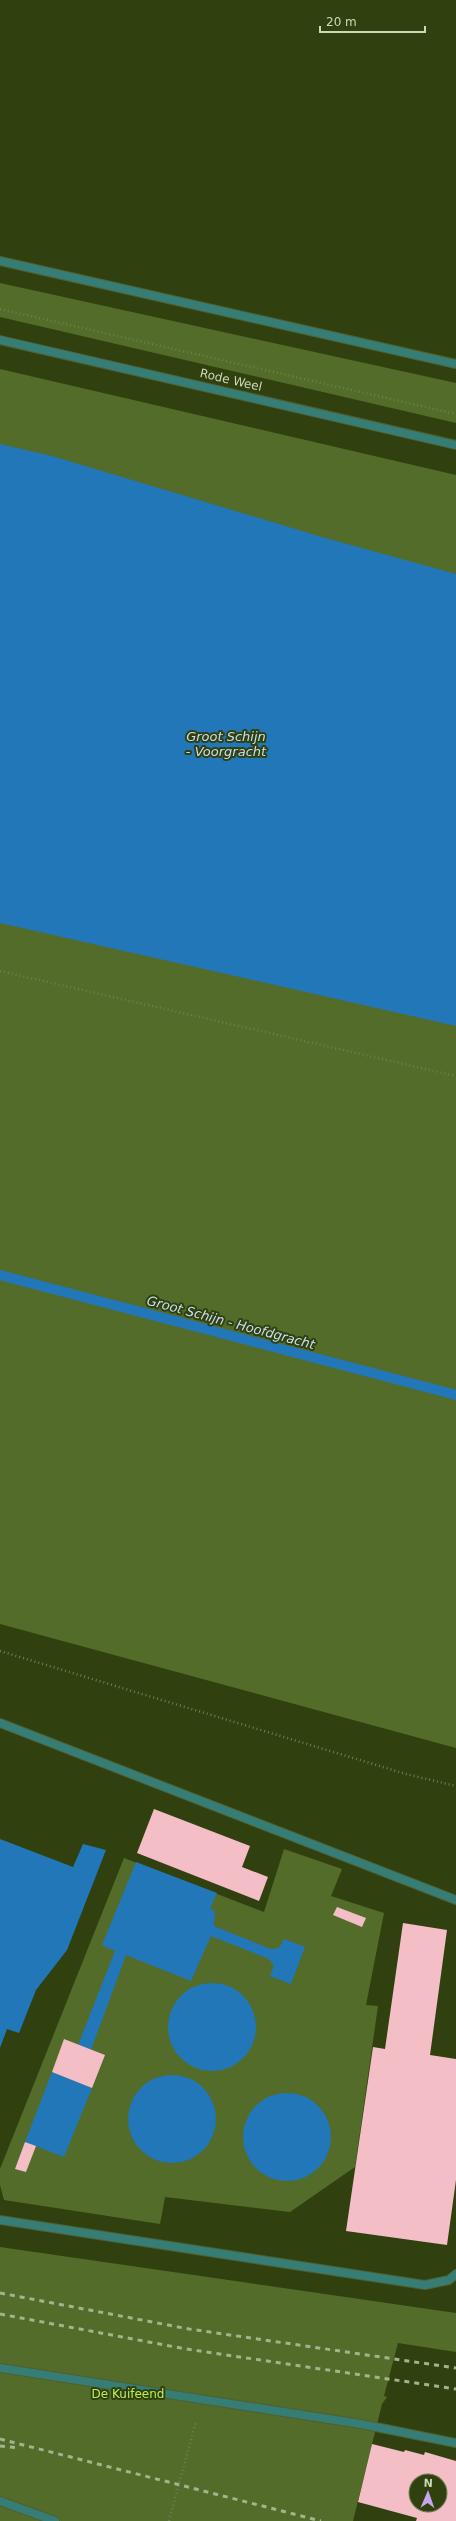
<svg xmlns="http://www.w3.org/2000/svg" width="456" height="2521" font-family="'DejaVu Sans',sans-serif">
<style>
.green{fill:#536c29}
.water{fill:#2277b8}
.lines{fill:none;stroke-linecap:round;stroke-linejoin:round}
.stream{stroke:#2277b8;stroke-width:10}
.building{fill:#f4bec7;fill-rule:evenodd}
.service-casing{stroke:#4f5f31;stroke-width:10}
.minor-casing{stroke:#4f5f31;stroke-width:10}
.path{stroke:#6f7f54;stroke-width:2.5;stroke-dasharray:1 3;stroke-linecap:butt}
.service{stroke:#367d76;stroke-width:8}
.minor{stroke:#367d76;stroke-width:8}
.rail{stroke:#a4b38e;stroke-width:3;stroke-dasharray:5 5;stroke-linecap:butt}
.labels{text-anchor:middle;stroke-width:4;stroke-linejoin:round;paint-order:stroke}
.street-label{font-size:12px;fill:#cad9b7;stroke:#30410f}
.park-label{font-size:12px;fill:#b9f054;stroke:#30410f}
.water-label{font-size:13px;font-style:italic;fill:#c8def4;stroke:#30410f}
</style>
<rect width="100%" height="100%" fill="#30410f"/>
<g class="green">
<path d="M 0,283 L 456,383 L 456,423 L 0,317 Z"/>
<path d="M 0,369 L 456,475 L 456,1748 L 0,1624 Z"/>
<path d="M 284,1849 L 342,1869 L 331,1896 L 384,1913 L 366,2005 L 378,2006 L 355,2167 L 290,2212 L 165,2197 L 160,2224 L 4,2200 L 0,2185 L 0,2169 L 124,1858 L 264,1912 Z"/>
<path d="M 0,2247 L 456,2313 L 456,2352 L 398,2343 L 384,2396 L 387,2397 L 382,2404 L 353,2521 L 0,2521 Z"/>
</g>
<g class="water">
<path d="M 0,444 L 52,456 L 322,537 L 456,574 L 456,1026 L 0,923 Z"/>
<path d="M 0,1839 L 73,1867 L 83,1844 L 106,1850 L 67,1950 L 36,1990 L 19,2033 L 7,2029 L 0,2048 Z"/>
<path d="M 136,1862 L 217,1893 L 210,1909 L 215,1911 L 214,1926 L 271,1949 L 279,1948 L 284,1939 L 305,1947 L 291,1984 L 270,1976 L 274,1966 L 269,1959 L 211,1936 L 191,1981 L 126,1955 L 91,2050 L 78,2045 L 115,1951 L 102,1945 Z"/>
<circle cx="212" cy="2027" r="44"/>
<path d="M 52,2072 L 92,2088 L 64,2157 L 25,2142 Z"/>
<circle cx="172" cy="2119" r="44"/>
<circle cx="287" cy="2137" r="44"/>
</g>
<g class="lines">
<path class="stream" d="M 0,1275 L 456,1395"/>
</g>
<g class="building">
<path d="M 154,1809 L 250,1846 L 242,1867 L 268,1877 L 259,1901 L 137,1853 Z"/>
<path d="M 337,1907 L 366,1918 L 362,1927 L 333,1915 Z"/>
<path d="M 403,1923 L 447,1930 L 430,2055 L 456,2059 L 456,2180 L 447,2245 L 346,2231 L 373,2047 L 385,2049 Z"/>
<path d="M 64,2039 L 105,2055 L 92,2088 L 52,2072 Z"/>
<path d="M 25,2142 L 36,2146 L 26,2172 L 15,2169 Z"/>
<path d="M 372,2444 L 404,2452 L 405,2450 L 424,2455 L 425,2452 L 456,2461 L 456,2521 L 416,2521 L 417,2518 L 358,2502 ZM 416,2481 L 440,2481 L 440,2505 L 416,2505 Z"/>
</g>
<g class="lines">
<defs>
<g id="service">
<path d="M 0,261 L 456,364"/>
<path d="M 0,1723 L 456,1900"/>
<path d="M 0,2220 L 425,2285 L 449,2280 L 456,2274"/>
<path d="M 0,2368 L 361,2424 L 456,2443"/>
</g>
<g id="minor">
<path d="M 0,340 L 456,445"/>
<path d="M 0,2501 L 55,2521"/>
</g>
</defs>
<use href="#service" class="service-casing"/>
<use href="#minor" class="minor-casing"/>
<g class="path">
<path d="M 0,309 L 456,414"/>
<path d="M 0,971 L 456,1076"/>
<path d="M 0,1651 L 406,1774 L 456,1786"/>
<path d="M 169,2521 L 196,2421"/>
</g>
<use href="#service" class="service"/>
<use href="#minor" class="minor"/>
<g class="rail">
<path d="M 0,2293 L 189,2329 L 456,2368"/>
<path d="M 0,2314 L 186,2349 L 456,2389"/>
<path d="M 0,2439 L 321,2521"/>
<path d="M 0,2446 L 19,2448"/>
</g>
</g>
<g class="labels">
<g class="street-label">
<text transform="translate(231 380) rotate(13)" y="4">Rode Weel</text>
</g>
<g class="park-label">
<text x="128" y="2398">De Kuifeend</text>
</g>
<g class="water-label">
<text x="226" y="741">Groot Schijn<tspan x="226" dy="15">- Voorgracht</tspan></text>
<text transform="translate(231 1322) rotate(15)" y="5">Groot Schijn - Hoofdgracht</text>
</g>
</g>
<g transform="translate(428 2493) rotate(2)"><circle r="19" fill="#30410f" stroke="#6e7e52"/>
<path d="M0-3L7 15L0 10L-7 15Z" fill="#c9a5ee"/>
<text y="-6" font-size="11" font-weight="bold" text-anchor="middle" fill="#cad9b7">N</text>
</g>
<path d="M320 26v6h105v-6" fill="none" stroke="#cad9b7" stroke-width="2"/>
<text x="326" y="26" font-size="12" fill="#cad9b7" stroke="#30410f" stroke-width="3" paint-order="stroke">20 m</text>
</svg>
